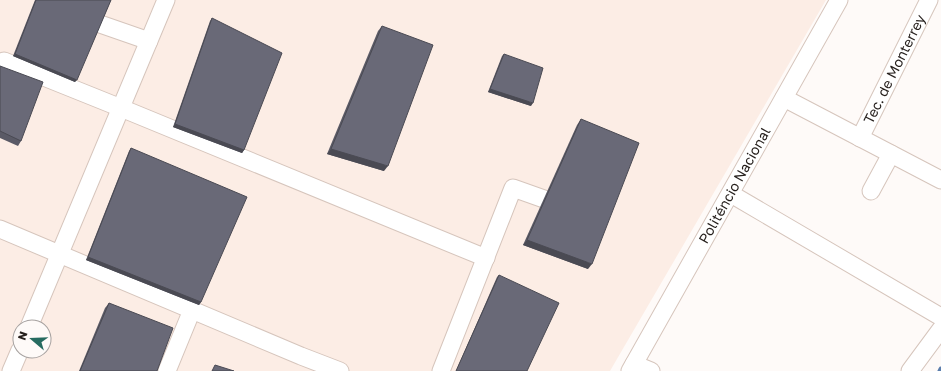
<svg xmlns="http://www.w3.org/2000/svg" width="941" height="371" font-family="'Golos Text',sans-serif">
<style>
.built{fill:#fcede5;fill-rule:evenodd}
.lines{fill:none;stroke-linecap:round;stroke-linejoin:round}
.stream{stroke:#5a7dac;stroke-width:5}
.minor-casing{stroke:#d6c5bc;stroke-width:19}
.minor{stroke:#fff;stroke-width:17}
.wall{fill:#5a5a66}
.shaded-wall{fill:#4a4a53}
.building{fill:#696977;stroke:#4a4a53}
.labels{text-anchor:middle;stroke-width:3;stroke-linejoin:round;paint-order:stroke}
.street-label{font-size:14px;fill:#251f1c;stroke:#fefaf8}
</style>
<rect width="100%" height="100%" fill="#fefaf8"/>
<path class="built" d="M 0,0 L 826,0 L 610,371 L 0,371 ZM 20,327 L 44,327 L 44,351 L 20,351 Z"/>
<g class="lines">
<path class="stream" d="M 940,371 L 941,369"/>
<defs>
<g id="minor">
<path d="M 100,24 L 149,41"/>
<path d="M 0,69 L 4,61 L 121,108 L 486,258"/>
<path d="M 784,98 L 941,180"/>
<path id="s1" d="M 860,138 L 929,0"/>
<path d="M 871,191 L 891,154"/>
<path d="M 731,194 L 941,317"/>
<path d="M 0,229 L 301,356 L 340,371"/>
<path d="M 29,327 L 166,0"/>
<path d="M 634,364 L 651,371"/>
<path d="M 11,371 L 20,350"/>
<path d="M 167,371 L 192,310"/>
<path d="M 441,371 L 513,188 L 544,199"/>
<path id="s2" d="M 630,371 L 839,0"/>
<path d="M 910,371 L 941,329"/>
</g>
</defs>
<use href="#minor" class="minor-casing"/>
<use href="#minor" class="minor"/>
</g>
<g class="wall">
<path d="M 35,0 L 111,0 L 75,82 L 13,56 Z"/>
<path d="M 212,18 L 244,150 L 242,153 L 173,127 L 210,21 Z"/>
<path d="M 382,26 L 384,171 L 327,154 L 378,31 Z"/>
<path d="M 504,54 L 531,106 L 488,92 L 502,56 Z"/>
<path d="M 0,66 L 21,141 L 18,146 L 0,138 Z"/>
<path d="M 581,119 L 588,269 L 523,245 L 577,125 Z"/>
<path d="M 131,148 L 201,302 L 199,305 L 86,260 L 129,151 Z"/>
<path d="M 499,275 L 527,371 L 456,371 L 497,277 Z"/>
<path d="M 109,303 L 157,371 L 79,371 L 105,308 Z"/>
</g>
<g class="shaded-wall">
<path d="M 15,54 L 77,80 L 75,82 L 13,56 Z"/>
<path d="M 490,89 L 533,103 L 531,106 L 488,92 Z"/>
<path d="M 175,124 L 244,150 L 242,153 L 173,127 Z"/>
<path d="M 331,149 L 388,166 L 384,171 L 327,154 Z"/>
<path d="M 527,240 L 592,264 L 588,269 L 523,245 Z"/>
<path d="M 88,257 L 201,302 L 199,305 L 86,260 Z"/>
</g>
<g class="building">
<path d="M 36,0 L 111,0 L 77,80 L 15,54 Z"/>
<path d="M 212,18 L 282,53 L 244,150 L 175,124 Z"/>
<path d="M 382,26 L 433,45 L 388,166 L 331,149 Z"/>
<path d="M 504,54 L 543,68 L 533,103 L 490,89 Z"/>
<path d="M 0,66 L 43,82 L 21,141 L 0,131 Z"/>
<path d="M 581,119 L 639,143 L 592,264 L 527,240 Z"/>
<path d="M 131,148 L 247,197 L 201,302 L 88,257 Z"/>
<path d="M 499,275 L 559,303 L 527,371 L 456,371 Z"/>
<path d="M 109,303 L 173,328 L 157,371 L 80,371 Z"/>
<path d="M 215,365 L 234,371 L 212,371 Z"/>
</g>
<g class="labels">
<g class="street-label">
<text dy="5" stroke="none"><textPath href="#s1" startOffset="77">Tec. de Monterrey</textPath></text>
<text dy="5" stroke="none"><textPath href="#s2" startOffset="213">Politéncio Nacional</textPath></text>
</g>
</g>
<g transform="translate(32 339) rotate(289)"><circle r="19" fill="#fefaf8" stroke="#a7a2a0"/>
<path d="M0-3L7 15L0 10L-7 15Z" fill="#266b60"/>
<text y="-6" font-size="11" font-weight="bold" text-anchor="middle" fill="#251f1c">N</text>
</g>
</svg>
